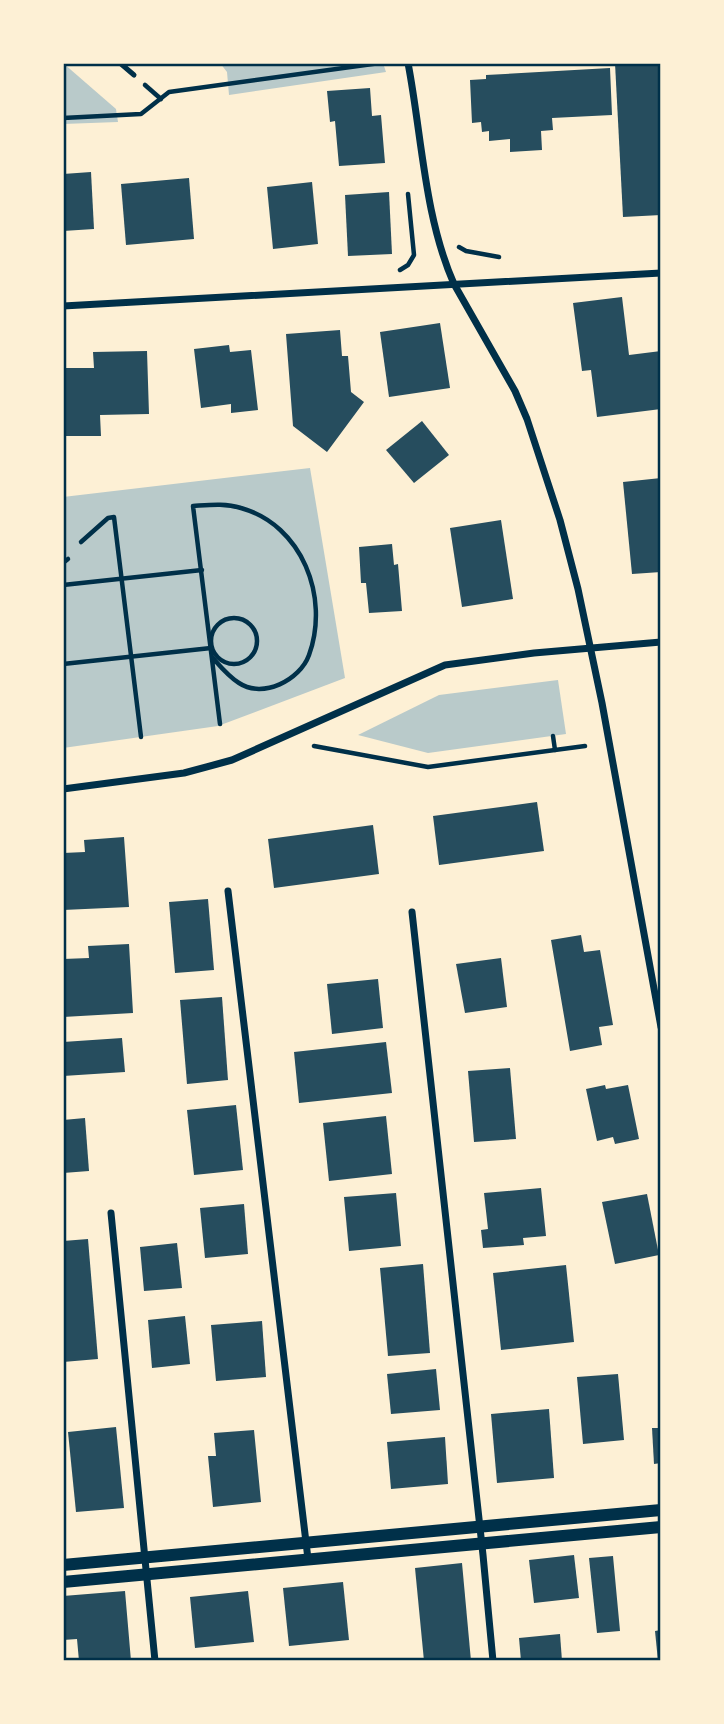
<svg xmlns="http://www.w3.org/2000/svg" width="724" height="1724" font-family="Poppins,sans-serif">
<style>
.green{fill:#b9caca}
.building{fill:#264d5e}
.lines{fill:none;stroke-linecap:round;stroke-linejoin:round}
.path{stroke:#003049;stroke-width:4.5}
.service{stroke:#003049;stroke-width:5}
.minor{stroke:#003049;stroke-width:7}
.tertiary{stroke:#003049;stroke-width:12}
.neatline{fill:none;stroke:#003049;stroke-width:2.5}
</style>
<rect width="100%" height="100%" fill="#fdf0d5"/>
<g class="green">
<path d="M 63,63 L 116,109 L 118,122 L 63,124 Z"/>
<path d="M 220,63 L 383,63 L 386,72 L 229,95 L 227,72 Z"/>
<path d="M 310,468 L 345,678 L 218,726 L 63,748 L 63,497 Z"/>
<path d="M 558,680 L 566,734 L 428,753 L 358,735 L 439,695 Z"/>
</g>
<g class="building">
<path d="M 615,63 L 661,63 L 661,215 L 623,217 Z"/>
<path d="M 610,68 L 612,115 L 552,118 L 553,130 L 541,131 L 542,150 L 510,152 L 510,139 L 489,141 L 489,131 L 482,132 L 481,122 L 472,123 L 470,80 L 486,79 L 486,75 Z"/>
<path d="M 370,88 L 372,116 L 381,115 L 385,163 L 339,166 L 335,121 L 330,122 L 327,91 Z"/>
<path d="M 91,172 L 94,229 L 63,231 L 63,174 Z"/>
<path d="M 189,178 L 194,239 L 126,245 L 121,184 Z"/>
<path d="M 312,182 L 318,244 L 273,249 L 267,187 Z"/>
<path d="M 389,192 L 392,254 L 348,256 L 345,195 Z"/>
<path d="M 622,297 L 629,355 L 661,351 L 661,409 L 597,417 L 591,370 L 582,371 L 573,303 Z"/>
<path d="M 440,323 L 450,388 L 389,397 L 380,332 Z"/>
<path d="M 340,330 L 342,356 L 348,356 L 351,392 L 364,402 L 327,452 L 293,426 L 286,334 Z"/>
<path d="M 229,345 L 230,352 L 251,350 L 258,410 L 231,413 L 231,404 L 201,408 L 194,349 Z"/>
<path d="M 147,351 L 149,414 L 100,415 L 101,436 L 63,436 L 63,368 L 94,368 L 93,352 Z"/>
<path d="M 422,421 L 449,455 L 414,483 L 386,450 Z"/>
<path d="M 661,478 L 661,572 L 632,574 L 623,482 Z"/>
<path d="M 501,520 L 513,599 L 462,607 L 450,528 Z"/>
<path d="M 392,544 L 394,565 L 398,564 L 402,611 L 369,613 L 366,583 L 361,583 L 359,547 Z"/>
<path d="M 537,802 L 544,851 L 439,865 L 433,816 Z"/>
<path d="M 373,825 L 379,874 L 274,888 L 268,839 Z"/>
<path d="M 124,837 L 129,907 L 63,910 L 63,853 L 85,852 L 84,840 Z"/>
<path d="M 208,899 L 214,970 L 175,973 L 169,902 Z"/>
<path d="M 581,935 L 584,952 L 600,950 L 613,1025 L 599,1027 L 602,1045 L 570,1051 L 551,940 Z"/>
<path d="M 129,944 L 133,1013 L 63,1017 L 63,959 L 89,958 L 88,946 Z"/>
<path d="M 501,958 L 507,1007 L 465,1013 L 456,964 Z"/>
<path d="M 378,979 L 383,1028 L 332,1034 L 327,984 Z"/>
<path d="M 222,997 L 228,1080 L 187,1084 L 180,1000 Z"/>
<path d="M 122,1038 L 125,1072 L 63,1076 L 63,1042 Z"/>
<path d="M 386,1042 L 392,1093 L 299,1103 L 294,1052 Z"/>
<path d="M 510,1068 L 516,1139 L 474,1142 L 468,1071 Z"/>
<path d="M 605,1085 L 606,1089 L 628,1085 L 639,1139 L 615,1144 L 613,1137 L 597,1141 L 586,1089 Z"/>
<path d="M 236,1105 L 243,1170 L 194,1175 L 187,1110 Z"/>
<path d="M 386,1116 L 392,1174 L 329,1181 L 323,1123 Z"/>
<path d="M 85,1118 L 89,1171 L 63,1173 L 63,1120 Z"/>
<path d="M 541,1188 L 546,1236 L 523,1238 L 524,1245 L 483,1248 L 481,1230 L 488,1229 L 484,1193 Z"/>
<path d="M 396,1193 L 401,1246 L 349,1251 L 344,1197 Z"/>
<path d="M 647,1194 L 659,1255 L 615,1264 L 602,1202 Z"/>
<path d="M 244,1204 L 248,1254 L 205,1258 L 200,1208 Z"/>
<path d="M 88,1239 L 98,1359 L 63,1362 L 63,1241 Z"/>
<path d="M 177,1243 L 182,1288 L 144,1291 L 140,1247 Z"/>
<path d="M 423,1264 L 430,1353 L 388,1356 L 380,1268 Z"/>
<path d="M 566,1265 L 574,1342 L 501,1350 L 493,1273 Z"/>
<path d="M 185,1316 L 190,1364 L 152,1368 L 148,1320 Z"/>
<path d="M 262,1321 L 266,1377 L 216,1381 L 211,1325 Z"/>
<path d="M 436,1369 L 440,1410 L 391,1414 L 387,1374 Z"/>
<path d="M 618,1374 L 624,1440 L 583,1444 L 577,1377 Z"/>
<path d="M 549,1409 L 554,1478 L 497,1483 L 491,1414 Z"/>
<path d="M 116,1427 L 124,1508 L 76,1512 L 68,1432 Z"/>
<path d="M 652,1428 L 661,1428 L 661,1463 L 654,1464 Z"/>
<path d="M 254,1430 L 261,1502 L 213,1507 L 208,1456 L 216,1456 L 214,1433 Z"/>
<path d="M 445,1437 L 448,1484 L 391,1489 L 387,1442 Z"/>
<path d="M 574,1555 L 579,1598 L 534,1603 L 529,1560 Z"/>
<path d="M 613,1556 L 620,1631 L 597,1633 L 589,1558 Z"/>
<path d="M 462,1563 L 471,1661 L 424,1661 L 415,1568 Z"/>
<path d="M 343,1582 L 349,1640 L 289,1646 L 283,1588 Z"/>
<path d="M 125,1591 L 131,1661 L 79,1661 L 77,1639 L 63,1640 L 63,1596 Z"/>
<path d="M 248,1591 L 254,1642 L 195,1648 L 190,1597 Z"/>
<path d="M 661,1630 L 661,1661 L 658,1661 L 655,1631 Z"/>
<path d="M 560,1634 L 562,1661 L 521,1661 L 519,1638 Z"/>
</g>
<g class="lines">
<g class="path">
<path d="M 145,85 L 161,99"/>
<path d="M 63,118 L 141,114 L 169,92 L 380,63"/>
<path d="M 459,247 L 466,251 L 499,257"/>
<path d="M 400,270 L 408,265 L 414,255 L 408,194"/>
<path d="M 81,542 L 108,518 L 114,517 L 141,737"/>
<path d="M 63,563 L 68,559"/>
<path d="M 63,585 L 202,570"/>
<circle cx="234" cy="641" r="23"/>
<path d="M 212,657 C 220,666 228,676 239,683 C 263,699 300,680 309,655 C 330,597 302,525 241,508 C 225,503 209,505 193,506 L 220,724"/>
<path d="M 63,664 L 211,648"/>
<path d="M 553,736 L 555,750"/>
<path d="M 314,746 L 428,767 L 585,746"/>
</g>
<path class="service" d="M 120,63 L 134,75"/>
<g class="minor">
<path d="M 408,63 C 422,136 424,216 454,284 L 515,391 L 527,419 L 560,520 L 578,589 L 602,703 L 661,1027"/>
<path d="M 63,306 L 661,273"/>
<path d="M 63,789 L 184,773 L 232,760 L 445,665 L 534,653 L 661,642"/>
<path d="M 228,891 L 308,1559"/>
<path d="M 412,912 L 483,1555 L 493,1661"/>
<path d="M 111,1213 L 155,1661"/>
</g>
<g class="tertiary">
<path d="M 63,1565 L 661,1510"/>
<path d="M 63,1582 L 661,1527"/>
</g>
</g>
<rect width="724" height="1724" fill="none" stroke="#fdf0d5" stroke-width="130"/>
<rect x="65" y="65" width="594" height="1594" class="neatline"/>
</svg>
